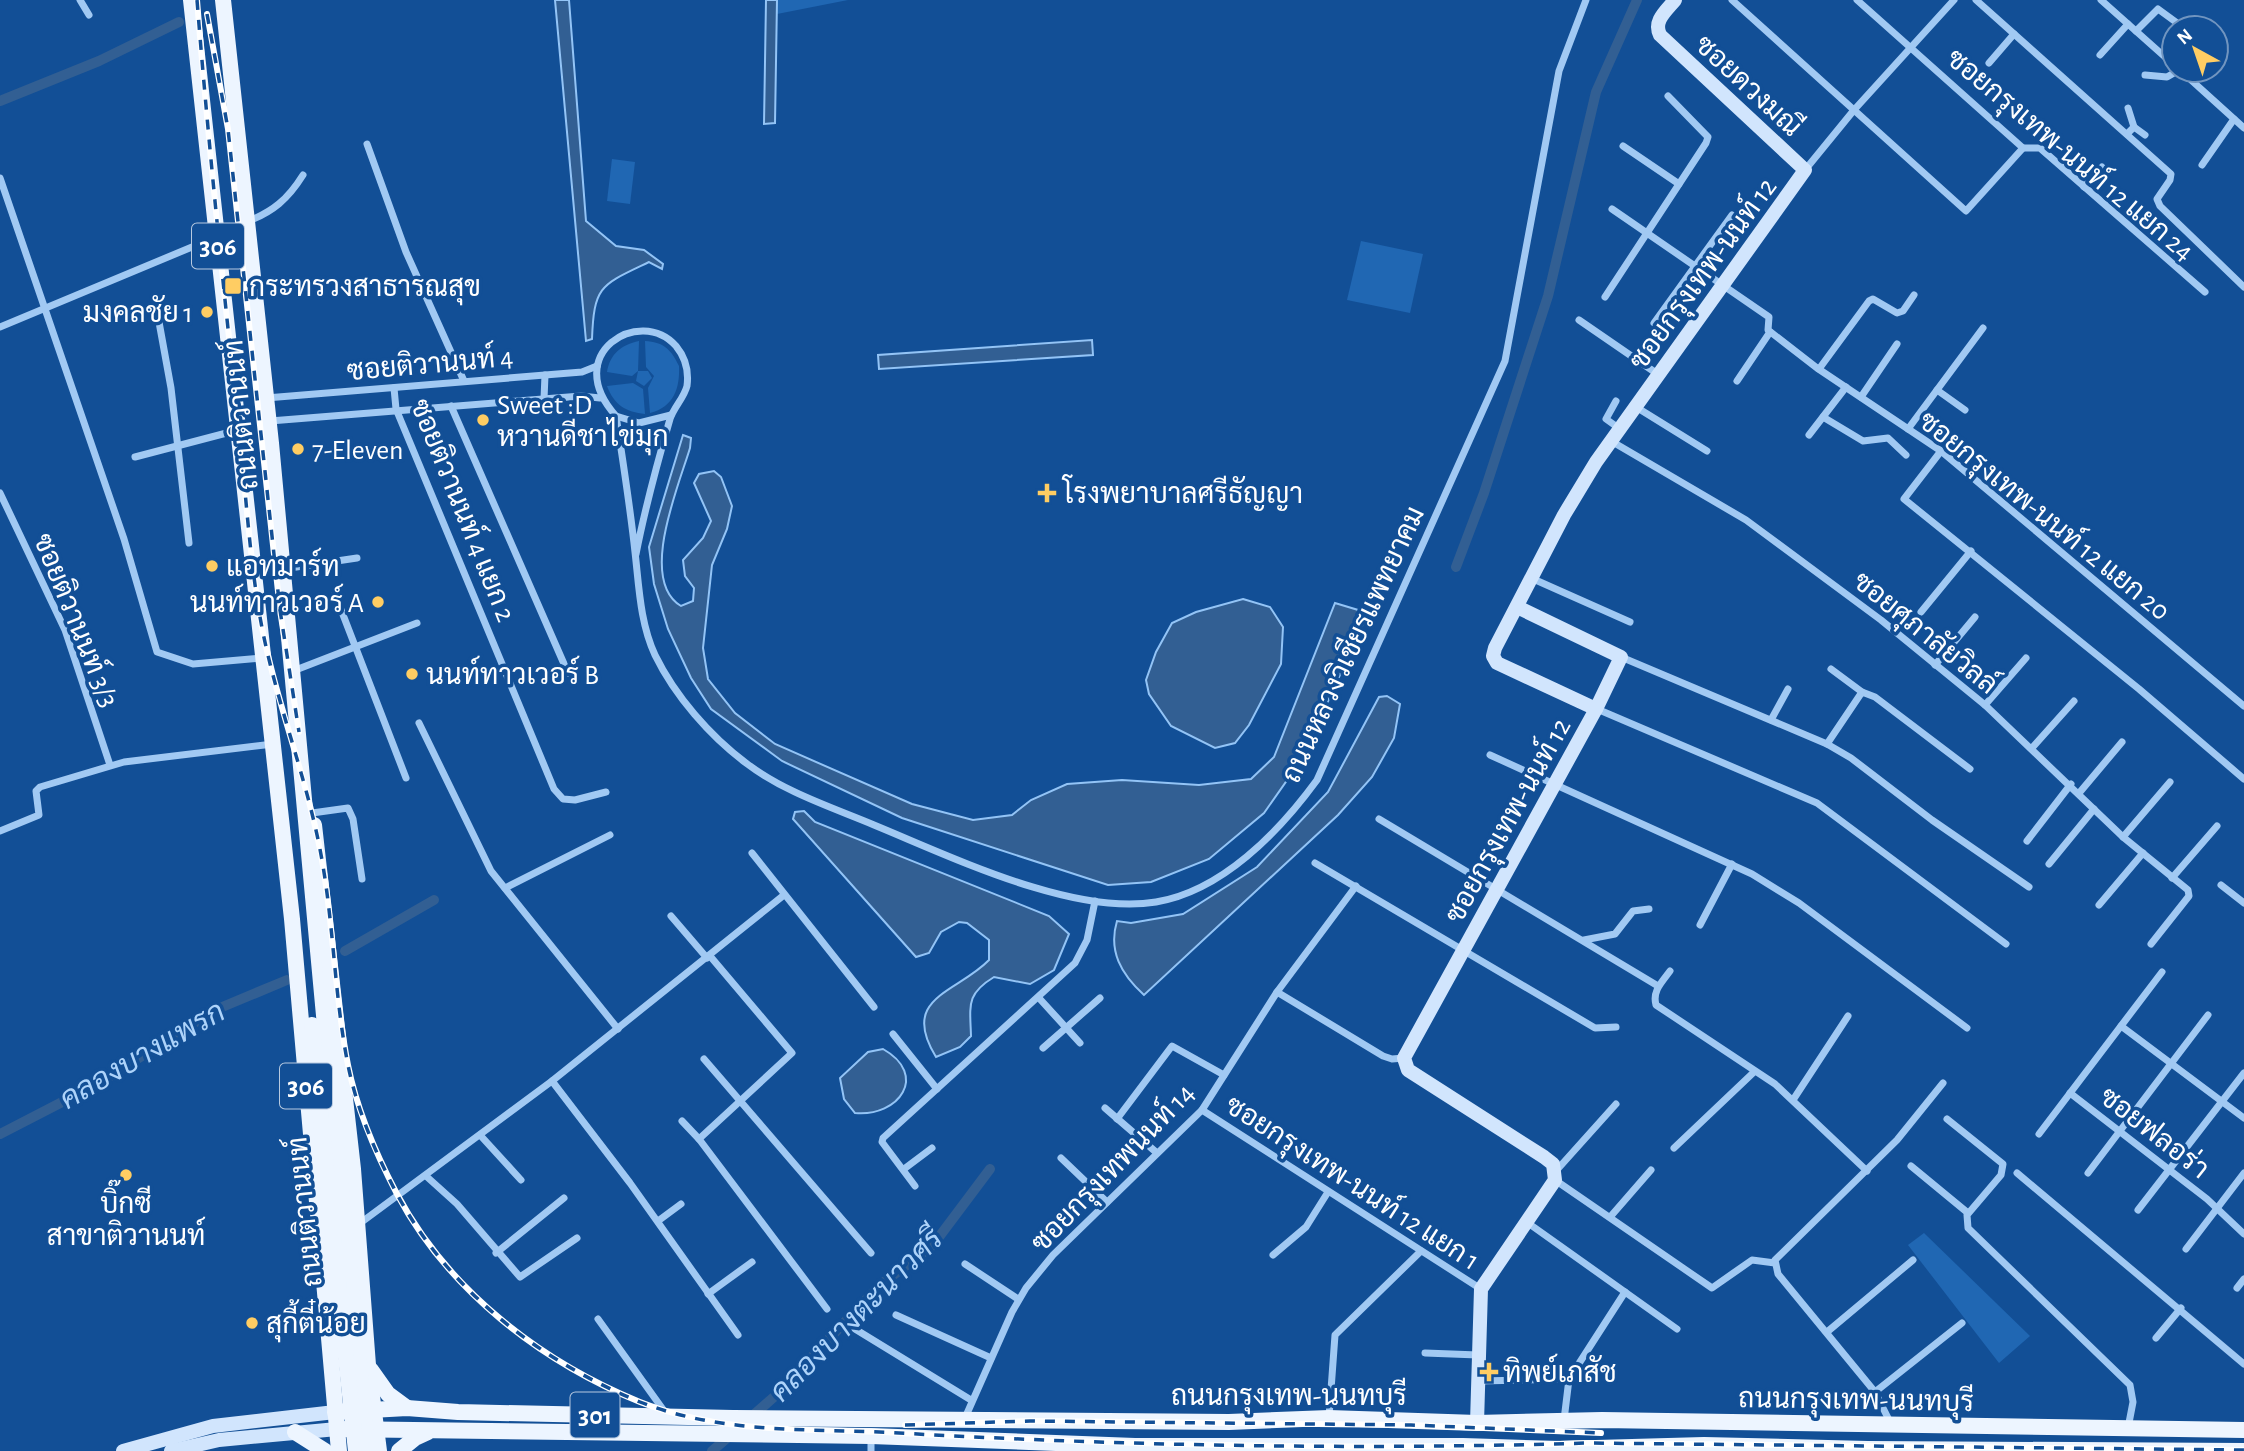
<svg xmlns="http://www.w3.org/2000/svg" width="2244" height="1451" font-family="'Alegreya Sans',Sarabun,sans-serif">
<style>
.green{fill:#2067b3}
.water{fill:#325f93;stroke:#93c4f6;stroke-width:2}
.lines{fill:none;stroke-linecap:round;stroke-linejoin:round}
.canal{stroke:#325f93;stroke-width:10}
.street{stroke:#a1c9f3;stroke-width:7}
.secondary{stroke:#d1e5fd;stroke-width:14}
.primary{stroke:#edf5ff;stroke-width:16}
.rail-casing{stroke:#fff;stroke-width:6}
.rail{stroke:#124f96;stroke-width:3.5;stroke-dasharray:10;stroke-linecap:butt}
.primary-bridge{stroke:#edf5ff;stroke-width:16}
.poi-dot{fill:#ffcd63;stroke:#124f96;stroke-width:2.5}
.labels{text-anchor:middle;stroke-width:7;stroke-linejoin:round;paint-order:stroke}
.shield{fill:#124f96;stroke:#b8cae0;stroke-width:2}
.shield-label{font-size:26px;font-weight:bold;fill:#fff}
.street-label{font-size:28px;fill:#fff;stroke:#124f96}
.poi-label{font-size:28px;fill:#fff;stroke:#124f96;text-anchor:start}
.water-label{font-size:30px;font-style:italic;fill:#add3fa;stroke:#124f96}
</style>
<rect width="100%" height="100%" fill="#124f96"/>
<g class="green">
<path d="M 777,0 L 848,0 L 777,14 Z"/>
<path d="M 612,159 L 635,162 L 630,204 L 607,201 Z"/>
<path d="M 1361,241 L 1423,254 L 1410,313 L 1347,300 Z"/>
<path d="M 639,341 L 638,371 L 648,371 L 652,378 L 644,386 L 636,381 L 638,371 L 632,376 L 607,372 C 610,354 621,345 639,341 Z"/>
<path d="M 645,341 C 663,342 671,349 679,366 C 680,388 674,407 650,413 L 648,388 L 654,376 L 646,367 Z"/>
<path d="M 633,383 L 643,389 L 645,414 C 626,412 614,405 607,386 Z"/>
<path d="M 1924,1233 L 2030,1336 L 1999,1363 L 1908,1245 Z"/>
</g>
<g class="water">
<path d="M 555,0 L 569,0 L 586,221 L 616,246 L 644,250 L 663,264 L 662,269 L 649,262 C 601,285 594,285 592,339 L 586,341 Z"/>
<path d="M 766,0 L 777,0 L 775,123 L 764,124 Z"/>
<path d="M 1092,340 L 1093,355 L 879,369 L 878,355 Z"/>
<path d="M 683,435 L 691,438 L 690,448 C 679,485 638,580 681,606 L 693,601 L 694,588 L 685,576 L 683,560 L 703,538 L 711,521 L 694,483 L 699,474 L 714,471 L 721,477 L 732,506 L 727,529 L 712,565 L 703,648 L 708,679 L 735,713 L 775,744 L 912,804 L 973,820 L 1012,815 L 1031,800 L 1067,784 L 1122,780 L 1199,785 L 1251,779 L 1274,757 L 1335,603 L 1368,613 L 1302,759 L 1264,813 L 1209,859 L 1151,882 L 1108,885 L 902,818 L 782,761 L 711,709 L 691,678 L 668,629 L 654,584 L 649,547 Z"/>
<path d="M 1243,599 L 1270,607 L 1283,627 L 1281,664 L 1249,725 L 1235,743 L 1215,748 L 1171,726 L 1149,694 L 1146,680 L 1156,652 L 1172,623 L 1196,612 Z"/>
<path d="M 1387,696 L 1400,704 L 1394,738 L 1372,777 L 1338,815 L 1144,995 C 1121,974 1108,951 1117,921 L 1131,923 L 1183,914 L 1257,867 L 1328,792 L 1379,697 Z"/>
<path d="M 804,811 L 815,822 L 1049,916 L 1069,934 L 1054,970 L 1030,984 L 994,977 C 966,994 970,1005 971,1036 L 960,1047 L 936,1057 C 899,997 957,993 989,960 L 989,940 L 967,923 L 959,922 L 941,932 L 929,953 L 916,957 L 793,819 L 795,812 Z"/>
<path d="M 883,1049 C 929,1075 899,1117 855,1113 L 844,1099 L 840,1078 L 868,1052 Z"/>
</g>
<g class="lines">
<g class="canal">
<path d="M 0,101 L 99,61 L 179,22"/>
<path d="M 1456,567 L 1484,493 L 1548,296 L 1596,92 L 1637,0"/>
<path d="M 345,951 L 434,900"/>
<path d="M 0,1134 L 99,1083 L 215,1010 L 287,980"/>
<path d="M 750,1418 L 774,1397 L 879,1286 L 933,1245 L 990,1169"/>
<path d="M 712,1451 L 733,1433"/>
</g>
<g class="street">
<path d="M 80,0 L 89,15"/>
<path d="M 1732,0 L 1966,211 L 2023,148"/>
<path d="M 1857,0 L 2023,148 L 2040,148 L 2205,292"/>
<path d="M 1976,0 L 2171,174 L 2170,180 L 2157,199 L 2160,206 L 2244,287"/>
<path d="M 2101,0 L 2174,65"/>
<path d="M 2136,31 L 2158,9 L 2184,28"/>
<path d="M 2100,55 L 2128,24"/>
<path d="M 1989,63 L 2014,34"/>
<path d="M 2180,70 L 2244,128"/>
<path d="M 2145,75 L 2167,77 L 2179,70"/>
<path d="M 2128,108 L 2134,127"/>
<path d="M 2127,134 L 2134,127 L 2145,135"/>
<path d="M 367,144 L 406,252 L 464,381"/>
<path d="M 1623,146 L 1679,184"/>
<path d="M 2202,165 L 2234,119"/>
<path d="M 1805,170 L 1854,110 L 1954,0"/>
<path d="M 0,178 L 124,539 L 157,652 L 193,664 L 262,658"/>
<path d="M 2084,187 L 2102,167"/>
<path d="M 1612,209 L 1769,317 L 1768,330 L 1817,368 L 1941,451 L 2244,706"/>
<path d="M 246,222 C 273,212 288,199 303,175"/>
<path d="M 1605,297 L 1706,143 L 1708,137 L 1668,96"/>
<path d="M 157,311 L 171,388 L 189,543"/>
<path d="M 1579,320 L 1659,375"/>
<path d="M 1654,323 L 1732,215"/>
<path d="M 0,327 L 216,237"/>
<path d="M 1819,369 L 1869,301 L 1873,299 L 1897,313 L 1903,311 L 1914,295"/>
<path d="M 1737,381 L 1770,332"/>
<path d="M 394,388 L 396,409 L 554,789 L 563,799 L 575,800 L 606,792"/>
<path d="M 1937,390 L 1965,410"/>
<path d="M 1861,397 L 1897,344"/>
<path d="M 266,398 L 582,372 L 597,366"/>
<path d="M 544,399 L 545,375"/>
<path d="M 1616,401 L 1606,419 L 1620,429"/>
<path d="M 451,406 L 568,673"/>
<path d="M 1636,407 L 1707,451"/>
<path d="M 616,416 L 639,423 L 671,415"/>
<path d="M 1823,417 L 1863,441 L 1888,438 L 1906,455"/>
<path d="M 270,421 L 581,396 L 600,398"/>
<path d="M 1908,429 L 1983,328"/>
<path d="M 1809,435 L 1846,387"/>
<path d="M 1611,441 L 1746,520 L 1881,620 L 1985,705 L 2123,837 L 2188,890 L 2189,896 L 2151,944"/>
<path d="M 1941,451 L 1904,499 L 2139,689 L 2244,779"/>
<path d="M 135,457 L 238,430"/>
<path d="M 0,493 L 65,630 L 110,765"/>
<path d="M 636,554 C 645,508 657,464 670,419 C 674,407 684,398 687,386 C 689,371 685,357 676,346 C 640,305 560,354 616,416 C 623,461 630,506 635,552 C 639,586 640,623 655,655 C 675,696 710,736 746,763 C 784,792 831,807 874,825 C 952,857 1073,916 1156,902 C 1222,891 1279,832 1317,780 L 1505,361 L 1559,71 L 1586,0"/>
<path d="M 283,569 L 357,558"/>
<path d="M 1531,578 L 1630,622"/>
<path d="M 335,594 L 406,778"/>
<path d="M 1921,612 L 1971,551"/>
<path d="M 1621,657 L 1827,744 L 1851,758 L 1932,820 L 2029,887"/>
<path d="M 1935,665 L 1975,617"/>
<path d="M 1831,669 L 1862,692"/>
<path d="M 293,671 L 417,623"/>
<path d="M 1985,705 L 2026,658"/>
<path d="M 1597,709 L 1817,803 L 2006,944"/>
<path d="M 1771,720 L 1788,689"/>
<path d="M 419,723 L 491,871 L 618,1029"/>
<path d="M 1827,744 L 1862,692 L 1875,697 L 1970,769"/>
<path d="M 2032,748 L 2074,701"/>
<path d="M 1490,755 L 1752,874 L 1799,903 L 1967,1028"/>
<path d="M 2080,792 L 2122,742"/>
<path d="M 312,813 L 348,808 L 353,819 L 362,879"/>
<path d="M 1379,819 L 1658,986"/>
<path d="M 0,831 L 39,815 L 36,791 L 40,787 L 124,762 L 273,744"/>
<path d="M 2123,837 L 2170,782"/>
<path d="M 2027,841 L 2071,784"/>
<path d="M 752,853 L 874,1007"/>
<path d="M 1315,863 L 1595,1028 L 1616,1027"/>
<path d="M 2049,864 L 2094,809"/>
<path d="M 2172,878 L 2217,826"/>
<path d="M 2221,885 L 2244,903"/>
<path d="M 505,888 L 610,835"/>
<path d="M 2099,905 L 2143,853"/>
<path d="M 671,916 L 707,958"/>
<path d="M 1700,925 L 1732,864"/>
<path d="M 1584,940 L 1615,934 L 1633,911 L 1649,909"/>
<path d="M 1670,971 C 1662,982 1652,991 1656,1005 L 1775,1084 L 1867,1171"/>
<path d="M 1277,992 L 1383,1056 L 1392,1059 L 1404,1058"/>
<path d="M 1039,998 L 1080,1043"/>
<path d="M 2121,1026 L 2244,1118"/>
<path d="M 893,1034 L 937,1089"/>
<path d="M 1043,1048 L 1100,998"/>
<path d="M 704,1059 L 871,1253"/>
<path d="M 552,1081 L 630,1183 L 738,1335"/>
<path d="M 2070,1093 L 2207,1199 L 2244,1234"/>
<path d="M 1793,1100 L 1848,1016"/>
<path d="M 1105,1108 L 1157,1153"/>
<path d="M 1202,1110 L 1481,1289"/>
<path d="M 1117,1119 L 1172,1046 L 1224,1075"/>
<path d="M 1947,1119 L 2003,1164 L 2001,1175 L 1967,1215 L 1968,1228 L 2130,1385 L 2133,1402 L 2128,1428"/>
<path d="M 682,1121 L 699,1139 L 827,1309"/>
<path d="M 2039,1134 L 2162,972"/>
<path d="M 480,1135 L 521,1180"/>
<path d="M 699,1139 L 792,1053 L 710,956"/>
<path d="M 1674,1148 L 1754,1072"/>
<path d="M 1061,1158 L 1107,1202"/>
<path d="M 1911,1166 L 1968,1213"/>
<path d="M 904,1169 L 932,1148"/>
<path d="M 1555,1172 L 1616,1104"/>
<path d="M 2017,1173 L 2244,1364"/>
<path d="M 2088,1173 L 2208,1015"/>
<path d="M 426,1176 L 457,1204 L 520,1277 L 577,1238"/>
<path d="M 1555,1180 L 1712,1288 L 1752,1260 L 1775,1263"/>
<path d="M 915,1186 L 882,1142 L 883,1138 L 1075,963 L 1087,940 L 1095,901"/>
<path d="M 2138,1210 L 2244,1073"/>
<path d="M 1611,1216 L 1651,1170"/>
<path d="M 658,1221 L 681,1204"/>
<path d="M 1528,1223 L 1677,1329"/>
<path d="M 359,1224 L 552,1081 L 784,895"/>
<path d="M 2186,1249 L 2244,1173"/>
<path d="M 496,1253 L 564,1198"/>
<path d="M 1273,1255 L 1306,1227 L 1328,1192"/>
<path d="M 965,1264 L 1018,1299"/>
<path d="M 2237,1288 L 2244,1279"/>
<path d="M 708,1294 L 752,1262"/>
<path d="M 896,1315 L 991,1358"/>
<path d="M 598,1319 L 667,1415"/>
<path d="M 855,1329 L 971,1400"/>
<path d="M 1827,1332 L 1913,1260"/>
<path d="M 2156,1338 L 2181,1308"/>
<path d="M 1425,1353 L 1478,1355"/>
<path d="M 1479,1381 L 1569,1379"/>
<path d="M 1875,1392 L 1962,1323"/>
<path d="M 1329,1417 L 1335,1335 L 1421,1251"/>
<path d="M 965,1418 L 1012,1312 L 1026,1288 L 1053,1255 L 1202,1110 L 1277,992 L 1356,886"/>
<path d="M 1564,1420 L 1569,1379 L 1625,1292"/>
<path d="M 1892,1426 L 1875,1392 L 1778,1274 L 1775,1260 L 1897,1140 L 1943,1083"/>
<path d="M 871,1451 L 871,1436"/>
</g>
<g class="secondary">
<path d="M 1596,709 L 1497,663 L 1493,656 L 1495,648 L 1564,515 L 1596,462 L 1805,170 L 1660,35 C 1653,21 1666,11 1675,0"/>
<path d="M 1477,1423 L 1481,1289 L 1555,1180 L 1553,1164 L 1544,1157 L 1408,1070 L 1404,1058 L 1596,709 L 1621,657 L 1517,607"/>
<path d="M 123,1451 L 213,1426 L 335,1412"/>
<path d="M 171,1451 L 219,1440 L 337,1429"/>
</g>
<g class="primary">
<path d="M 191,0 L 292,919 L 339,1451"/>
<path d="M 223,0 L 271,443 L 331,1091"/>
<path d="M 314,825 L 353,1169 L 368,1365 L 379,1451"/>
<path d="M 312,1025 L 318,1093"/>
<path d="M 371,1370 L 388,1394 L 407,1408"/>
<path d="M 335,1412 L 407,1408 L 458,1412 L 733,1418 L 1229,1422 L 1329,1418 L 1477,1423 L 1602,1420 L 2244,1430"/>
<path d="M 337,1429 L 871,1436 L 1135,1446 L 1463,1446 L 1560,1449 L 1704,1445 L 1868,1449 L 2244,1451"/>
<path d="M 295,1432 L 325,1451"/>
<path d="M 399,1451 L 415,1438 L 428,1432"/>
</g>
<defs>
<g id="rail">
<path d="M 197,0 C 208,138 222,275 237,412 C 245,478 248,545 259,611 C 273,697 309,780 323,866 C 334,932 335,1000 348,1065 C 357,1110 376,1154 397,1194 C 448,1290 540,1361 640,1402 C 724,1435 811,1428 899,1433 C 1129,1446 1359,1450 1588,1443 L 2244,1450"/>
<path d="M 207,14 L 228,129 L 280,610 L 299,732"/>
<path d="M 905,1425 L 1030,1421 L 1411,1425 L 1601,1433"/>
</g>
</defs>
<use href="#rail" class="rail-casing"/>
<use href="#rail" class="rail"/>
<g class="primary-bridge">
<path d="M 331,1091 L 368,1451"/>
<path d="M 318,1093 L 356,1451"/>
</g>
</g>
<g class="poi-dot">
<rect x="224" y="277" width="18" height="18" rx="3.5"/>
<circle cx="207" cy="312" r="7"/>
<circle cx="483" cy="420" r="7"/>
<circle cx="298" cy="449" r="7"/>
<path d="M1043.5 482.5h7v7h7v7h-7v7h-7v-7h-7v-7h7z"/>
<circle cx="212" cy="566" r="7"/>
<circle cx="378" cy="602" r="7"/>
<circle cx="412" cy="674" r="7"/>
<circle cx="126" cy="1175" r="7"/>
<circle cx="252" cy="1323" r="7"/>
<path d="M1485.5 1361.5h7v7h7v7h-7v7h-7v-7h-7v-7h7z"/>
</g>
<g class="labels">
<g class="shield">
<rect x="192" y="223.5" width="52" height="45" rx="5"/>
<rect x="280" y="1063.5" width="52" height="45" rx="5"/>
<rect x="570.5" y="1392.5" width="49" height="45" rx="5"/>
</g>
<g class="shield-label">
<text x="218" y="255">306</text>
<text x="306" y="1095">306</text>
<text x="595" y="1424">301</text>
</g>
<g class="street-label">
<text transform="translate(1749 85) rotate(43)" y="10">ซอยดวงมณี</text>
<text transform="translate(2071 154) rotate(40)" y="10">ซอยกรุงเทพ-นนท์ 12 แยก 24</text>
<text transform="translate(1702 273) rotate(-54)" y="10">ซอยกรุงเทพ-นนท์ 12</text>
<text transform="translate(430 363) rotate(-5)" y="10">ซอยติวานนท์ 4</text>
<text transform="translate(240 415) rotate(-96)" y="10">ถนนติวานนท์</text>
<text transform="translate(464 510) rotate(68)" y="10">ซอยติวานนท์ 4 แยก 2</text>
<text transform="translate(2045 515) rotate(39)" y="10">ซอยกรุงเทพ-นนท์ 12 แยก 20</text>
<text transform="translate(77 620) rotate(68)" y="10">ซอยติวานนท์ 3/3</text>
<text transform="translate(1926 632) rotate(39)" y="10">ซอยศุภาลัยวิลล์</text>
<text transform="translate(1352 644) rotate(-65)" y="10">ถนนหลวงวิเชียรแพทยาคม</text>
<text transform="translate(1507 820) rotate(-61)" y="10">ซอยกรุงเทพ-นนท์ 12</text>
<text transform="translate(2155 1132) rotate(38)" y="10">ซอยฟลอร่า</text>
<text transform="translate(1112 1167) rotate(-46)" y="10">ซอยกรุงเทพนนท์ 14</text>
<text transform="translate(1353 1182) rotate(33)" y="10">ซอยกรุงเทพ-นนท์ 12 แยก 1</text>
<text transform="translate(304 1212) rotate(-96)" y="10">ถนนติวานนท์</text>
<text x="1289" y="1405">ถนนกรุงเทพ-นนทบุรี</text>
<text transform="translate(1856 1399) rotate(1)" y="10">ถนนกรุงเทพ-นนทบุรี</text>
</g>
<g class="poi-label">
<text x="249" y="296">กระทรวงสาธารณสุข</text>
<text x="193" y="322" text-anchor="end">มงคลชัย 1</text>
<text x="497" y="414">Sweet :D<tspan x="497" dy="32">หวานดีชาไข่มุก</tspan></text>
<text x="312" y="459">7-Eleven</text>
<text x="1063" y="503">โรงพยาบาลศรีธัญญา</text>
<text x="226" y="576">แอทมาร์ท</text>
<text x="364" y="612" text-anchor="end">นนท์ทาวเวอร์ A</text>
<text x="426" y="684">นนท์ทาวเวอร์ B</text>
<text x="126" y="1213" text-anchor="middle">บิ๊กซี<tspan x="126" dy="32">สาขาติวานนท์</tspan></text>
<text x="266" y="1333">สุกี้ตี๋น้อย</text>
<text x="1503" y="1382">ทิพย์เภสัช</text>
</g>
<g class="water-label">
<text transform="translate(142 1055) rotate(-30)" y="10">คลองบางแพรก</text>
<text transform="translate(856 1315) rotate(-45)" y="10">คลองบางตะนาวศรี</text>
</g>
</g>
<g transform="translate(2195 49) rotate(320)"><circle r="33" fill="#124f96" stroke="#7195c0" stroke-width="2"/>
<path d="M0-5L12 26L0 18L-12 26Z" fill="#ffcd63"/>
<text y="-10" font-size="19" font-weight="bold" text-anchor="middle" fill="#ffffff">N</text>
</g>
</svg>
